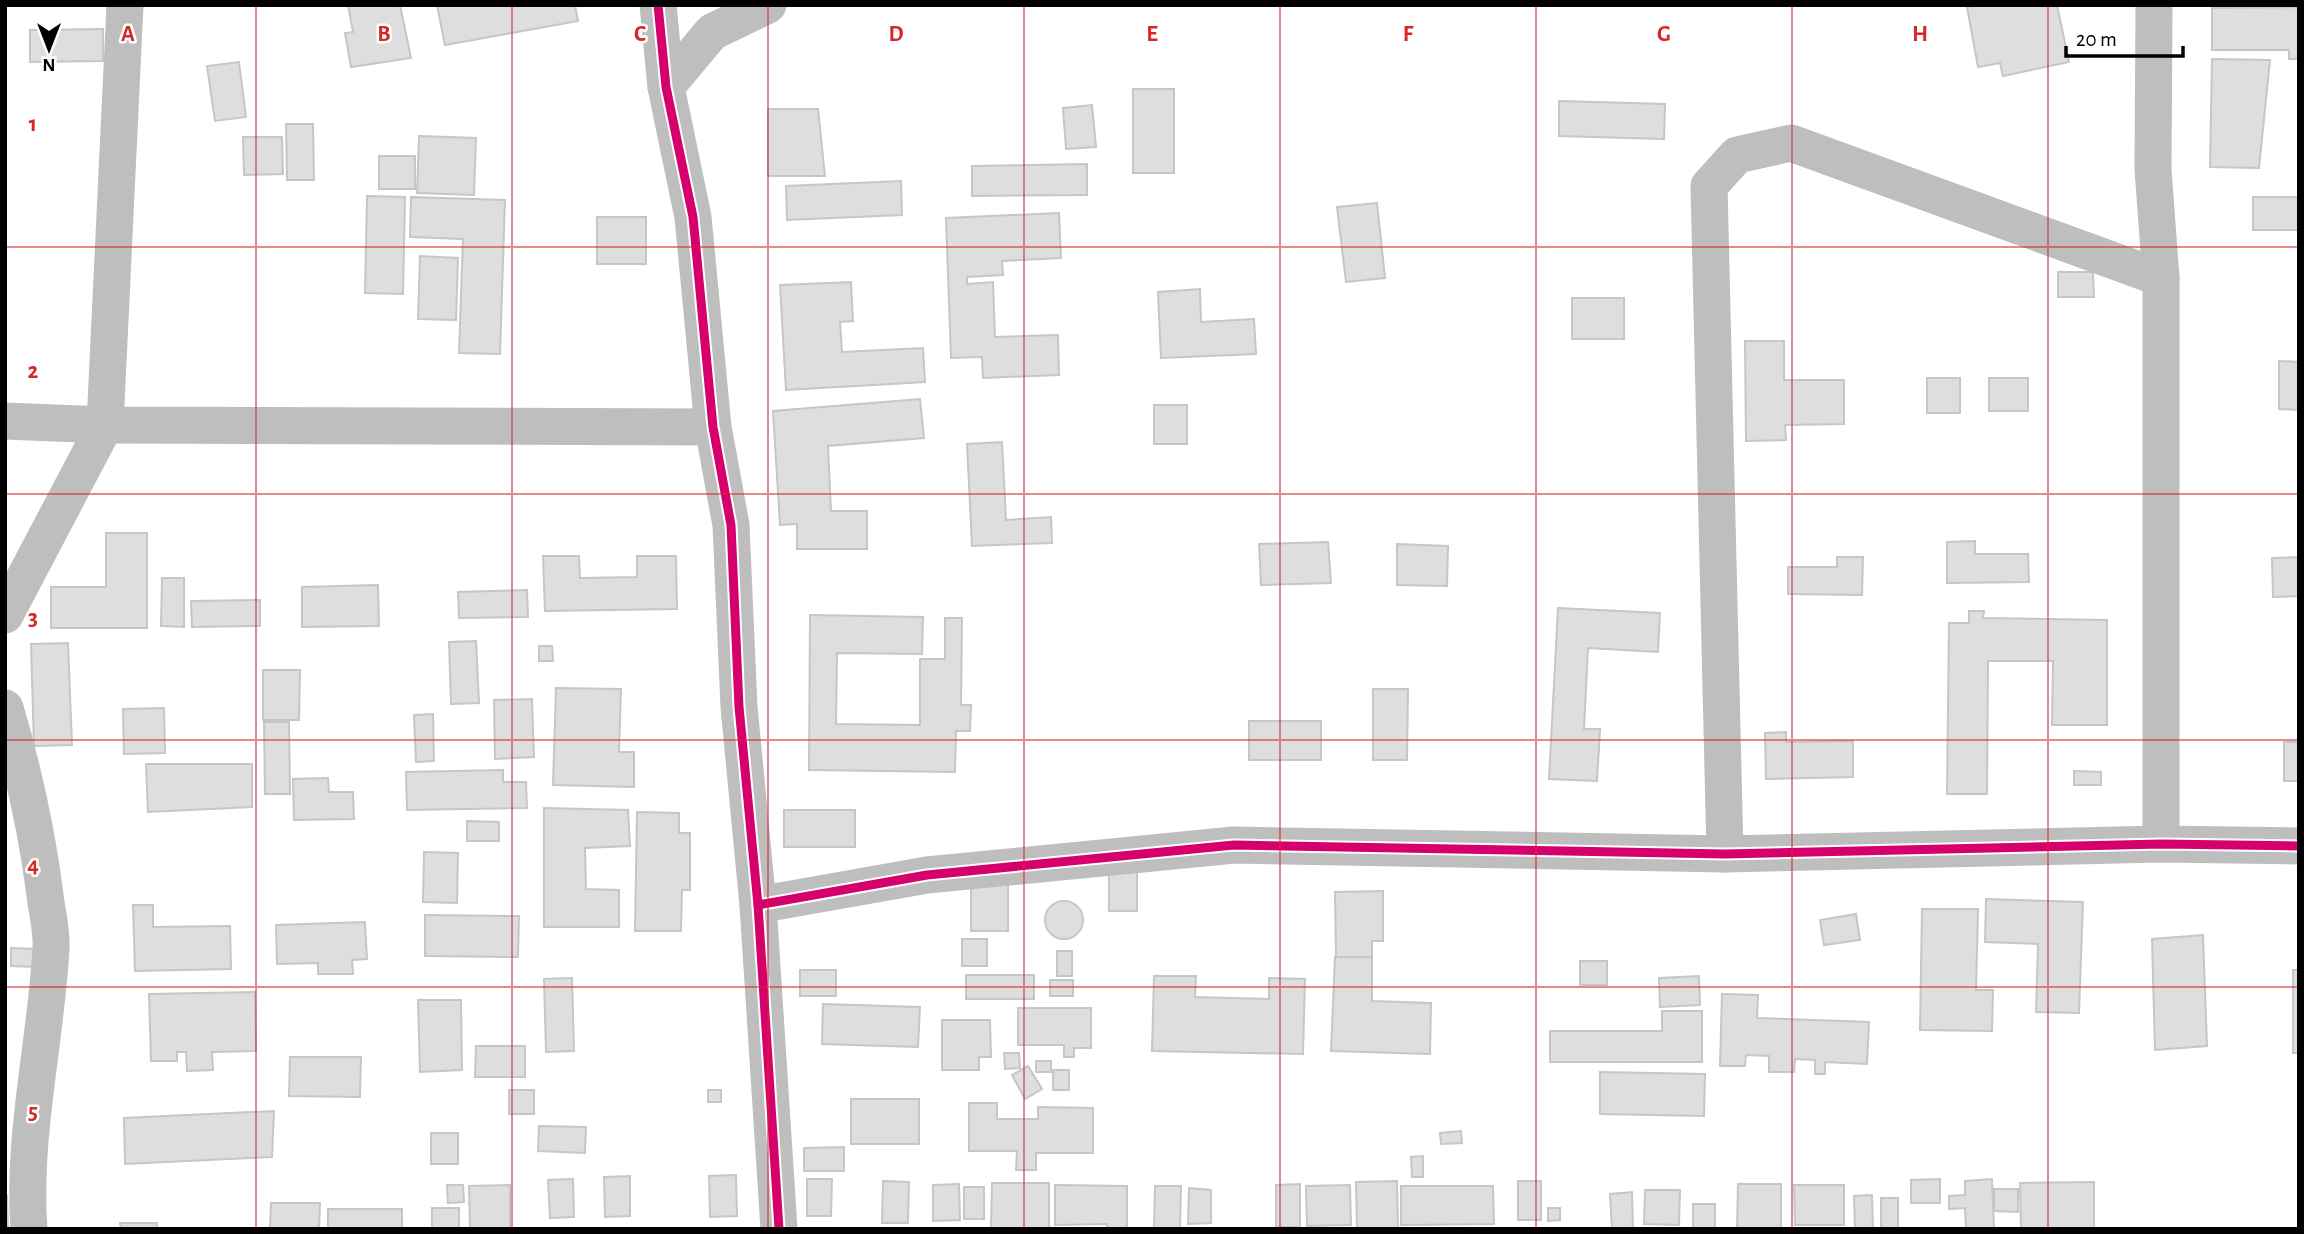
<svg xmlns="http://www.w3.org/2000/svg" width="2304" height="1234" font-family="'Alegreya Sans',sans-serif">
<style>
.building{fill:#dedede;stroke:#c6c6c6;stroke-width:2}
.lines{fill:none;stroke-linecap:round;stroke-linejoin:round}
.street{stroke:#bebebe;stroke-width:37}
.cycleway-casing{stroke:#fff;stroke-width:13}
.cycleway{stroke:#d6006c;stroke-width:9}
.grid{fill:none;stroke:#d62828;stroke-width:2;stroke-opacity:0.55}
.grid-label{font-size:23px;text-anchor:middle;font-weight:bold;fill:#d62828;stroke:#fff;stroke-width:5;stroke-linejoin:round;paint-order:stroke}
</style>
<rect width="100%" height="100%" fill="#fff"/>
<g class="building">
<path d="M 348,5 L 400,5 L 411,58 L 351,67 L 345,33 L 353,32 Z"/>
<path d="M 437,5 L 575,5 L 578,21 L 445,45 Z"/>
<path d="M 1976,5 L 2057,5 L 2069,62 L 2003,76 L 2000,63 L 1978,67 L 1967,7 Z"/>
<path d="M 2299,7 L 2299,59 L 2289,59 L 2289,50 L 2212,50 L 2212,8 Z"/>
<path d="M 103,29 L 103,61 L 30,62 L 30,30 Z"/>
<path d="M 2212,59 L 2270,60 L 2259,168 L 2210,167 Z"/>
<path d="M 239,62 L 246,117 L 215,121 L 207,66 Z"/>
<rect x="1133" y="89" width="41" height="84"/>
<path d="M 1559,101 L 1665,104 L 1664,139 L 1559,136 Z"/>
<path d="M 1092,105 L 1096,147 L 1066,149 L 1063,108 Z"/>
<path d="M 768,109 L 818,109 L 825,176 L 768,176 Z"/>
<path d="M 286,124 L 313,124 L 314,180 L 287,180 Z"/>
<path d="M 419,136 L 476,138 L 474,195 L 417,193 Z"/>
<path d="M 243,137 L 282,137 L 283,174 L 244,175 Z"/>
<rect x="379" y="156" width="36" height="33"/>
<path d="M 1087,164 L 1087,195 L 972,196 L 972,166 Z"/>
<path d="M 901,181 L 902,215 L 787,220 L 786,186 Z"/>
<path d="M 367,196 L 405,197 L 403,294 L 365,293 Z"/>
<path d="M 411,197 L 505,200 L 500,354 L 459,353 L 463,239 L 410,237 Z"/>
<rect x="2253" y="197" width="46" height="33"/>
<path d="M 1377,203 L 1385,278 L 1346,282 L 1337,207 Z"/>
<path d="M 1059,213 L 1061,258 L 1002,261 L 1003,275 L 967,277 L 967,284 L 993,282 L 995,337 L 1058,335 L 1059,375 L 983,378 L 982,357 L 951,358 L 946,218 Z"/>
<rect x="597" y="217" width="49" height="47"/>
<path d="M 420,256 L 458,258 L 456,320 L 418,319 Z"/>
<path d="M 2058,272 L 2093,272 L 2094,297 L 2058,297 Z"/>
<path d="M 851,282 L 853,321 L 840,322 L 842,352 L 923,348 L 925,382 L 786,390 L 780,285 Z"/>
<path d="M 1200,289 L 1201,322 L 1254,319 L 1256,354 L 1161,358 L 1158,292 Z"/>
<rect x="1572" y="298" width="52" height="41"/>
<path d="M 1745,341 L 1784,341 L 1784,380 L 1844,380 L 1844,424 L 1785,425 L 1786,440 L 1746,441 Z"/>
<path d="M 2279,361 L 2299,362 L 2299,410 L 2279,409 Z"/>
<rect x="1927" y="378" width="33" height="35"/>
<rect x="1989" y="378" width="39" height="33"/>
<path d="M 920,399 L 924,438 L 828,446 L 831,511 L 867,511 L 867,549 L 797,549 L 797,524 L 780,525 L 773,411 Z"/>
<rect x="1154" y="405" width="33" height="39"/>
<path d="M 1002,442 L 1006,520 L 1051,517 L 1052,543 L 972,546 L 967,444 Z"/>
<path d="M 106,533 L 147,533 L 147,628 L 51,628 L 51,587 L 106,587 Z"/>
<path d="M 1975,541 L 1975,554 L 2028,554 L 2029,582 L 1947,583 L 1947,542 Z"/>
<path d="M 1328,542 L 1331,583 L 1261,585 L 1259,544 Z"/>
<path d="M 1397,544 L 1448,546 L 1447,586 L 1397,585 Z"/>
<path d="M 543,556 L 579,556 L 580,578 L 637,577 L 637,556 L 676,556 L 677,609 L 545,611 Z"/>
<path d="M 1837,557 L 1863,557 L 1862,595 L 1788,594 L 1788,567 L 1837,567 Z"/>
<path d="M 2299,557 L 2299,596 L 2273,597 L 2272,558 Z"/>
<path d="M 162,578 L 184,578 L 184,627 L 161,626 Z"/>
<path d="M 378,585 L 379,626 L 302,627 L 302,587 Z"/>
<path d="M 527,590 L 528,617 L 459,618 L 458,592 Z"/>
<path d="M 260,600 L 260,626 L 192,627 L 191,601 Z"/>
<path d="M 1558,608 L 1660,613 L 1658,652 L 1588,648 L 1584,729 L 1600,729 L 1597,781 L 1549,779 Z"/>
<path d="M 1969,611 L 1984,611 L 1983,618 L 2107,620 L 2107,725 L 2052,725 L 2053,661 L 1988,661 L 1987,794 L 1947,794 L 1949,623 L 1969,623 Z"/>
<path d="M 810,615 L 923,617 L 922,654 L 837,653 L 836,724 L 920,725 L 920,659 L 945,659 L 945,618 L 962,618 L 961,705 L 971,705 L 970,731 L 956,731 L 955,772 L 809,770 Z"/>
<path d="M 476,641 L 479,703 L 451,704 L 449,642 Z"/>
<path d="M 68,643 L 72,745 L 34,746 L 31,644 Z"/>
<path d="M 539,646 L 552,646 L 553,661 L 539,661 Z"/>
<path d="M 263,670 L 300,670 L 299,720 L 263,720 Z"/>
<path d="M 556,688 L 621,689 L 619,752 L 634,752 L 634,787 L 553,785 Z"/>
<path d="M 1373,689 L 1408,689 L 1407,760 L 1373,760 Z"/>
<path d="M 532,699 L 534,757 L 495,759 L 494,700 Z"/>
<path d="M 164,708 L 165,753 L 124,754 L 123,709 Z"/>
<path d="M 433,714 L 434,761 L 416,762 L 414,715 Z"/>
<rect x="1249" y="721" width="72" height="39"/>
<path d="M 264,722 L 289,722 L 290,794 L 265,794 Z"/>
<path d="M 1786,732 L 1786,742 L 1853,741 L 1853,777 L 1766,779 L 1765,733 Z"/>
<rect x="2284" y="742" width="15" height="39"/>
<path d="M 146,764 L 252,764 L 252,807 L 148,812 Z"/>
<path d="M 503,770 L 503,782 L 526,782 L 527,808 L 407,810 L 406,772 Z"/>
<path d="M 2074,771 L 2101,772 L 2101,785 L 2074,785 Z"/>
<path d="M 328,778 L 329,792 L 353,792 L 354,819 L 294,820 L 293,779 Z"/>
<path d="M 544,808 L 628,810 L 630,846 L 585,848 L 586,889 L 619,890 L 619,927 L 544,927 Z"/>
<rect x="784" y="810" width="71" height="37"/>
<path d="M 637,812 L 679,813 L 679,833 L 690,833 L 690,890 L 682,890 L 681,931 L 635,931 Z"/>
<path d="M 467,821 L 499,822 L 499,841 L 467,841 Z"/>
<path d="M 424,852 L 458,853 L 457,903 L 423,902 Z"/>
<rect x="1109" y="872" width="28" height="39"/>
<rect x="971" y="879" width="37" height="52"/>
<path d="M 1383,891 L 1383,941 L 1372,941 L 1372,957 L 1336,957 L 1335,892 Z"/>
<path d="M 1986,899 L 2083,902 L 2079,1013 L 2036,1012 L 2038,944 L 1985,942 Z"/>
<circle cx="1064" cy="920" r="19"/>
<path d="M 133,905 L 153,905 L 153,927 L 230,926 L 231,969 L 135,971 Z"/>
<path d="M 1922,909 L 1978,909 L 1976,990 L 1993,990 L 1992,1031 L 1920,1030 Z"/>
<path d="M 1856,914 L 1860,940 L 1824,945 L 1820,920 Z"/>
<path d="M 425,915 L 519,916 L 518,957 L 425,956 Z"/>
<path d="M 365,922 L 367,959 L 352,960 L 353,974 L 318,974 L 318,963 L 277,964 L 276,925 Z"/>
<path d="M 2203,935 L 2207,1046 L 2155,1050 L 2152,939 Z"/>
<rect x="962" y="939" width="25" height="27"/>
<path d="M 11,948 L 35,949 L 35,967 L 11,966 Z"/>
<rect x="1057" y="951" width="15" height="25"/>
<path d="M 1335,957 L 1372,957 L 1372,1001 L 1431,1003 L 1430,1054 L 1331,1051 Z"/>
<rect x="1580" y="961" width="27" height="24"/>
<rect x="800" y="970" width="36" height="26"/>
<rect x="2293" y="970" width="6" height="83"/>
<rect x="966" y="975" width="68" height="24"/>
<path d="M 1154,976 L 1196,976 L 1195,997 L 1269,999 L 1269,978 L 1305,979 L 1303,1054 L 1152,1051 Z"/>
<path d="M 1699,976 L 1700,1005 L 1660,1007 L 1659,978 Z"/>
<path d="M 572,978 L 574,1051 L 546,1052 L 544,979 Z"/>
<rect x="1050" y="980" width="23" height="16"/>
<path d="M 255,992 L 256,1051 L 212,1052 L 213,1070 L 187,1071 L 186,1052 L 177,1052 L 177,1061 L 151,1061 L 149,994 Z"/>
<path d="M 1722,994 L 1758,995 L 1757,1018 L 1869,1022 L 1867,1064 L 1825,1062 L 1825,1074 L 1815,1074 L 1815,1060 L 1795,1059 L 1794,1072 L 1769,1072 L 1769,1056 L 1746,1055 L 1745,1066 L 1720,1066 Z"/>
<path d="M 418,1000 L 461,1000 L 462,1070 L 420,1072 Z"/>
<path d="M 823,1004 L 920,1007 L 918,1047 L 822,1044 Z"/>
<path d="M 1018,1008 L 1091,1008 L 1091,1048 L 1074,1048 L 1074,1057 L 1064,1057 L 1064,1045 L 1018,1045 Z"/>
<path d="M 1662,1011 L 1702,1011 L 1702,1062 L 1550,1062 L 1550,1031 L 1662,1031 Z"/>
<path d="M 942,1020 L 990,1020 L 991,1057 L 979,1057 L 979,1070 L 942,1070 Z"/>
<path d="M 476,1046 L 525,1046 L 525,1077 L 475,1077 Z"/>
<path d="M 1004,1053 L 1019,1053 L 1020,1068 L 1005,1069 Z"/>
<path d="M 290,1057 L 361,1057 L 360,1097 L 289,1096 Z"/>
<rect x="1036" y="1061" width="15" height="11"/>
<path d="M 1028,1066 L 1042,1089 L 1025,1099 L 1012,1075 Z"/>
<rect x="1053" y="1070" width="16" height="20"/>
<path d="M 1600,1072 L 1705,1074 L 1704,1116 L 1600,1114 Z"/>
<rect x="509" y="1090" width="25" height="24"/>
<rect x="708" y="1090" width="13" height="12"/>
<rect x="851" y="1099" width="68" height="45"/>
<path d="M 969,1103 L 997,1103 L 997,1119 L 1038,1119 L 1038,1107 L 1093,1108 L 1093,1153 L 1036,1153 L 1036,1170 L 1016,1170 L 1017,1151 L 969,1151 Z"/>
<path d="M 274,1111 L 272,1157 L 125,1164 L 124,1118 Z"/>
<path d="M 539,1126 L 586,1127 L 585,1153 L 538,1151 Z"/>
<path d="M 1461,1131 L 1462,1143 L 1441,1144 L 1440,1133 Z"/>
<rect x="431" y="1133" width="27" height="31"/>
<path d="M 844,1147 L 844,1171 L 804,1171 L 804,1148 Z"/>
<path d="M 1423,1156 L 1423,1177 L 1412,1177 L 1411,1157 Z"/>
<path d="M 736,1175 L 737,1216 L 710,1217 L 709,1176 Z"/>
<path d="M 630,1176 L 630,1216 L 605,1217 L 604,1177 Z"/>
<path d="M 573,1179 L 574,1217 L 550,1218 L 548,1180 Z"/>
<path d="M 807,1179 L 832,1179 L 831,1216 L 807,1216 Z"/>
<path d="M 1940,1179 L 1940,1203 L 1911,1203 L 1911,1180 Z"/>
<path d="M 1992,1179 L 1994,1229 L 1966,1229 L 1965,1208 L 1949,1209 L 1949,1196 L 1965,1195 L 1965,1181 Z"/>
<path d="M 883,1181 L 909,1182 L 908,1223 L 882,1223 Z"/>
<path d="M 1397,1181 L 1398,1229 L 1357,1229 L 1356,1182 Z"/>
<rect x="1518" y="1181" width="23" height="39"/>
<path d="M 2094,1182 L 2094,1229 L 2021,1229 L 2020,1183 Z"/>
<path d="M 992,1183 L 1049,1183 L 1049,1229 L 991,1229 Z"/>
<path d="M 959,1184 L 960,1220 L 933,1221 L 933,1185 Z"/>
<path d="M 1300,1184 L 1300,1227 L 1276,1227 L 1276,1185 Z"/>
<path d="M 1738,1184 L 1781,1184 L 1781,1229 L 1737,1229 Z"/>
<path d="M 447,1185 L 463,1185 L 464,1202 L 448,1203 Z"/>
<path d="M 510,1185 L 510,1229 L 470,1229 L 469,1186 Z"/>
<path d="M 1055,1185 L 1127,1186 L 1127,1229 L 1107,1229 L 1107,1224 L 1055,1225 Z"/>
<path d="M 1350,1185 L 1351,1225 L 1307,1226 L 1306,1186 Z"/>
<path d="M 1794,1185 L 1844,1185 L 1844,1225 L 1795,1225 Z"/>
<path d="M 1155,1186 L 1181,1186 L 1180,1229 L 1154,1229 Z"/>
<path d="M 1401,1186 L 1493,1186 L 1494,1224 L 1401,1225 Z"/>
<rect x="964" y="1187" width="20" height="32"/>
<path d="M 1189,1188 L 1211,1190 L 1211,1223 L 1188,1224 Z"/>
<path d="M 1994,1189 L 2018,1189 L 2018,1212 L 1994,1211 Z"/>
<path d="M 1645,1190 L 1680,1190 L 1679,1225 L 1644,1224 Z"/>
<path d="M 1632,1192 L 1633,1229 L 1612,1229 L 1610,1194 Z"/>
<path d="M 1872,1195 L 1873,1229 L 1855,1229 L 1854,1196 Z"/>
<path d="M 5,1196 L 7,1196 L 8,1229 L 5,1229 Z"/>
<rect x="1881" y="1198" width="17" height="31"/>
<path d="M 271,1203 L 320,1203 L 319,1229 L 270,1229 Z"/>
<rect x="1693" y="1204" width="22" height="25"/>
<rect x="432" y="1208" width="27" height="21"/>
<path d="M 1548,1208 L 1560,1208 L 1560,1220 L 1548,1221 Z"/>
<rect x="328" y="1209" width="74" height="20"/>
<path d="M 120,1223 L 157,1223 L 157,1229 L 121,1229 Z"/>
</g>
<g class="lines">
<g class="street">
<path d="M 658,5 L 666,87 L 693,217 L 713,427 L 731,525 L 739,707 L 758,905 L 779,1229"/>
<path d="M 2154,5 L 2153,169 L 2161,278 L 2161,844"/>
<path d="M 666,87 L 712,32 L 768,5"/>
<path d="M 5,421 L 105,425 L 713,427"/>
<path d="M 5,615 L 105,425 L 125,5"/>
<path d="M 5,708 C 23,769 37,832 45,895 C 47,912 52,931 51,948 C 46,1041 22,1136 29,1229"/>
<path d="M 1725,854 L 1709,186 L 1737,155 L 1791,143 L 2161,278"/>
<path d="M 758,905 L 927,875 L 1234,845 L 1725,854 L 2161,844 L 2299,846"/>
</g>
<defs>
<g id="cycleway">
<path d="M 658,5 L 666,87 L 693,217 L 713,427 L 731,525 L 739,707 L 758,905 L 779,1229"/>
<path d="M 758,905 L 927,875 L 1234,845 L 1725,854 L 2161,844 L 2299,846"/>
</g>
</defs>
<use href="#cycleway" class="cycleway-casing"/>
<use href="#cycleway" class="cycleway"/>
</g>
<path class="grid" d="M 256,5 L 256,1229M 512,5 L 512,1229M 768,5 L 768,1229M 1024,5 L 1024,1229M 1280,5 L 1280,1229M 1536,5 L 1536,1229M 1792,5 L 1792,1229M 2048,5 L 2048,1229M 5,247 L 2299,247M 5,494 L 2299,494M 5,740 L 2299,740M 5,987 L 2299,987"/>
<g class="grid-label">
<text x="128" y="41">A</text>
<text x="384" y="41">B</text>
<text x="640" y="41">C</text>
<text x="896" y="41">D</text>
<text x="1152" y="41">E</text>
<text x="1408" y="41">F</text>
<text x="1664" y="41">G</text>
<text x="1920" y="41">H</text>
<text x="33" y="131">1</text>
<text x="33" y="378">2</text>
<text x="33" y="625">3</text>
<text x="33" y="872">4</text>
<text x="33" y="1119">5</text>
</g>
<rect width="2304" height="1234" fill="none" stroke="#000000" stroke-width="14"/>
<g transform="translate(49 49) rotate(180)" stroke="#ffffff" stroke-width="5" paint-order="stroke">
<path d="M0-5L12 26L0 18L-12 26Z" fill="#000000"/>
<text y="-10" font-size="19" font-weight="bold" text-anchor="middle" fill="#000000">N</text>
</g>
<path d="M2066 46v10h117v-10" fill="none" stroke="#000000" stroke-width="3.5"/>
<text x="2076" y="46" font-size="21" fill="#000000" stroke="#ffffff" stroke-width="5" paint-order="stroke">20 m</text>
</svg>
